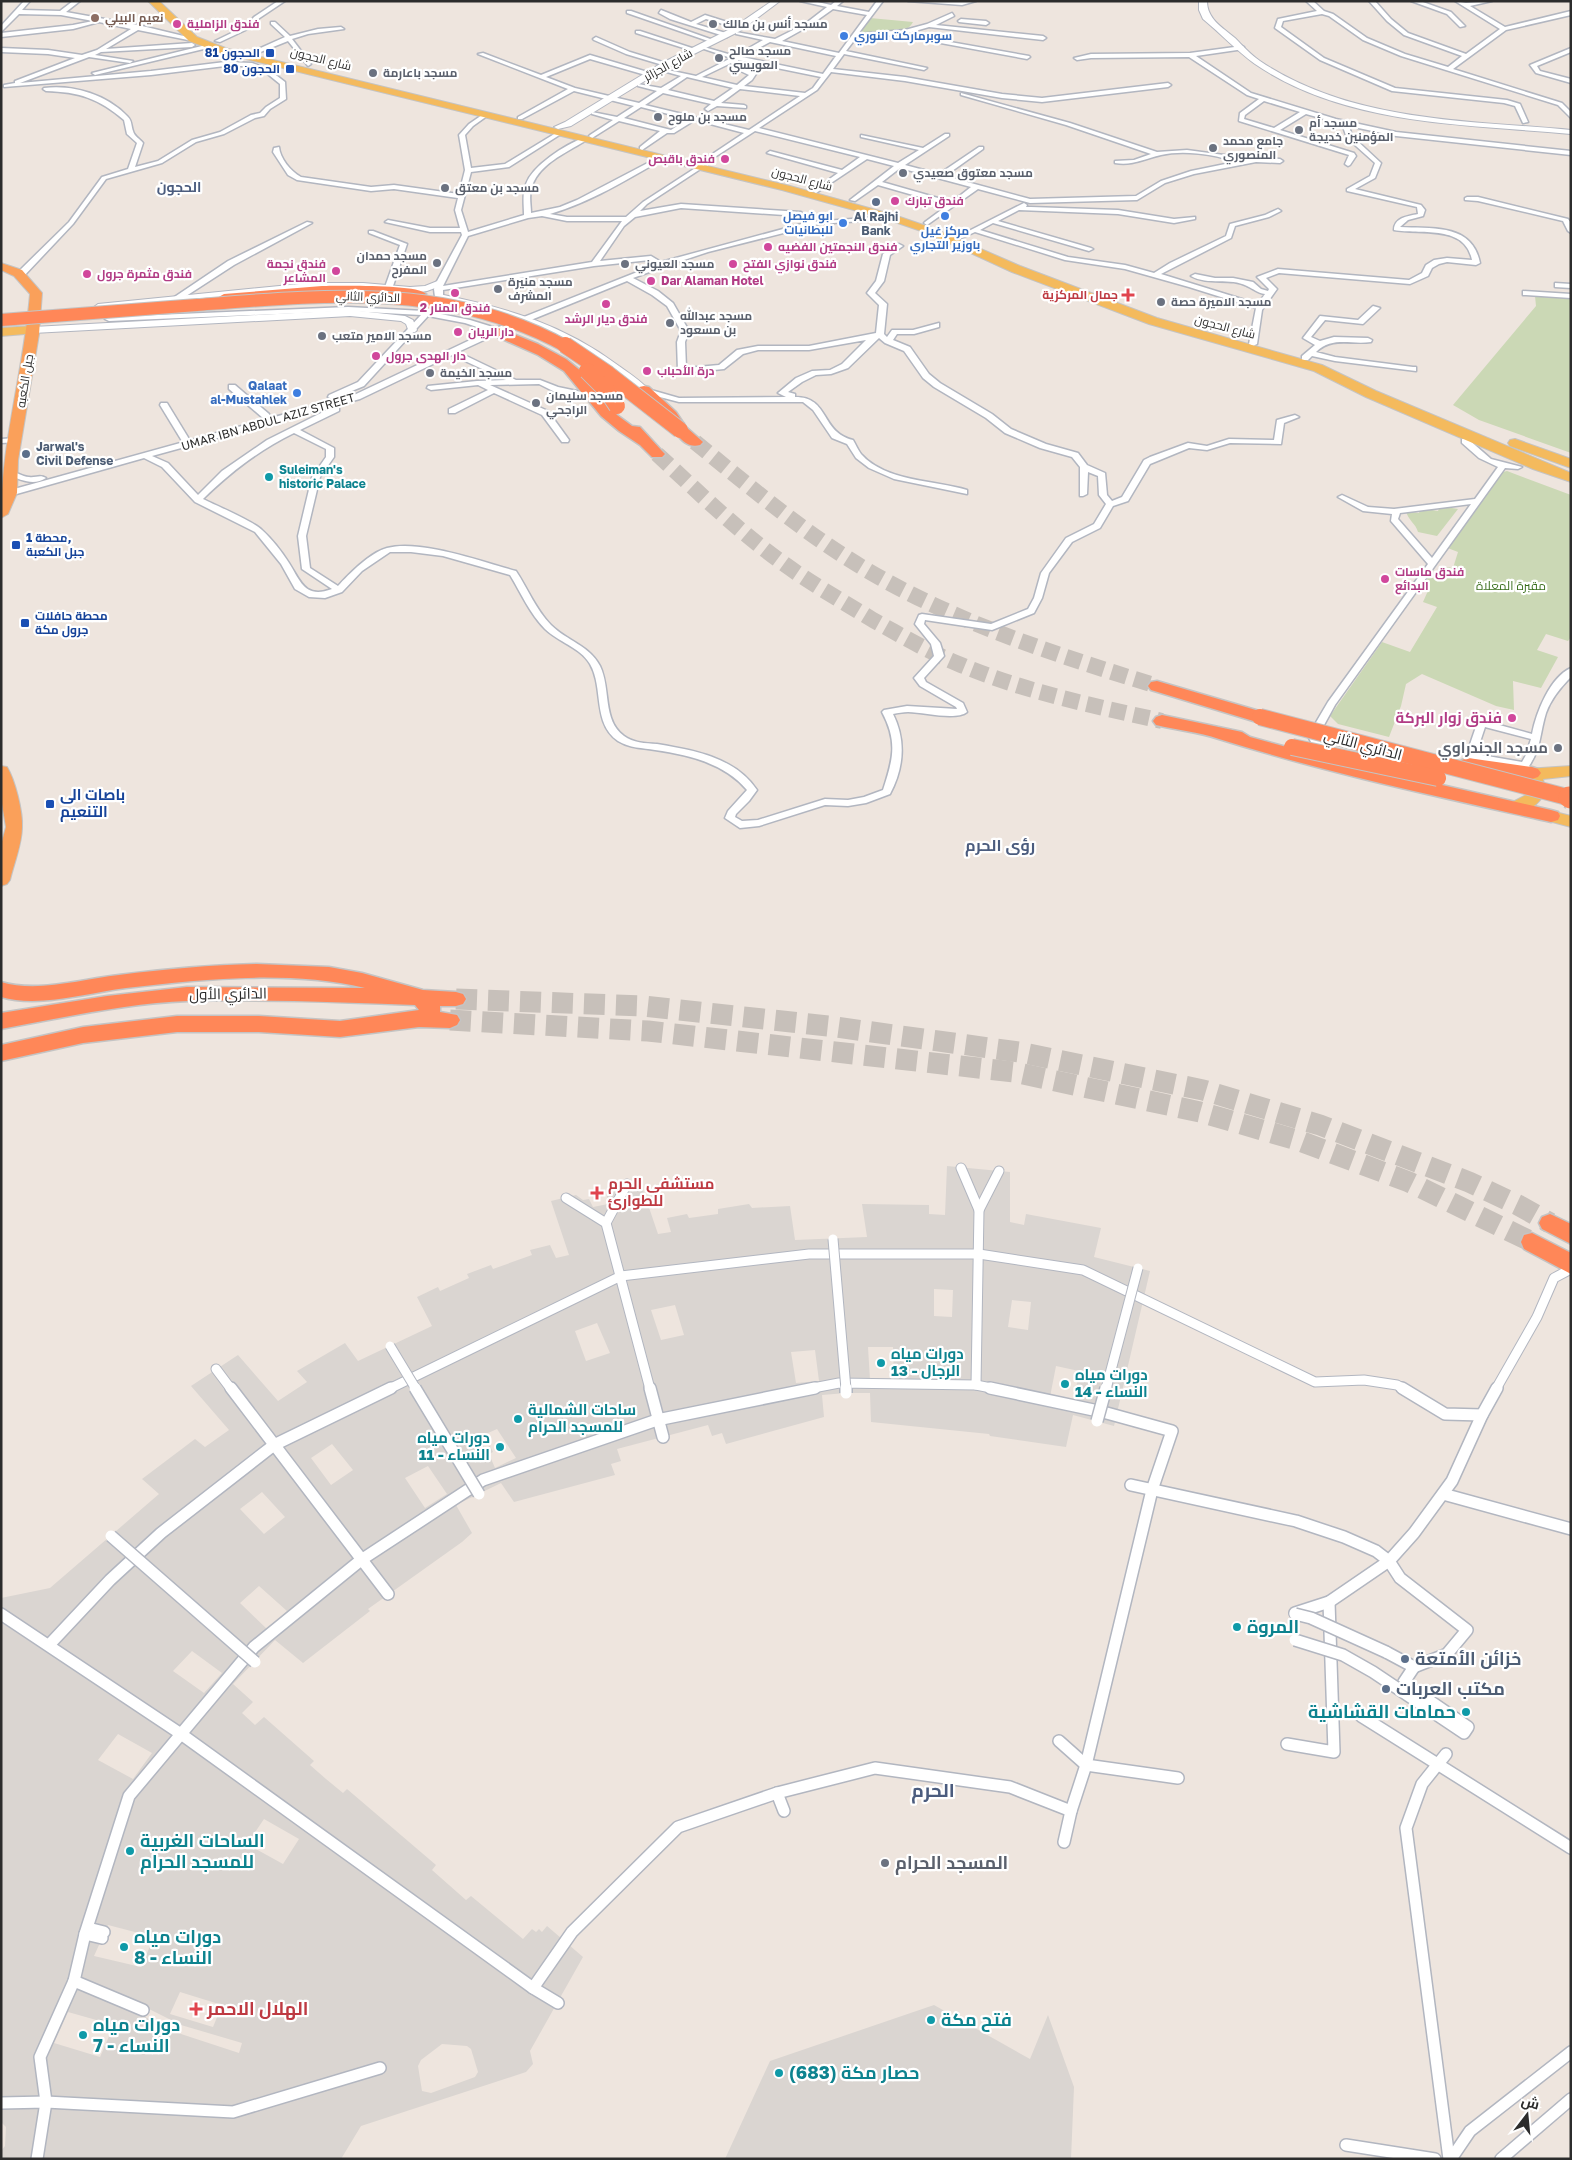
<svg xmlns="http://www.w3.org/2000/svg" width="1572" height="2160" font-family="'Golos Text',Cairo,sans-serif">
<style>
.cemetery{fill:#cbd8b5}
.plaza{fill:#dad5d1;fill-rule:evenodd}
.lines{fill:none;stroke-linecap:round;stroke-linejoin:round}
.motorway-tunnel-far1{stroke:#c7c0ba;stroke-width:16;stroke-dasharray:16 8;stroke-linecap:butt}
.motorway-tunnel{stroke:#c7c0ba;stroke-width:21;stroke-dasharray:21 11;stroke-linecap:butt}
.pedestrian-far1-casing{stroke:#b2b6c0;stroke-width:11}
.pedestrian-casing{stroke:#b2b6c0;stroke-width:14}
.minor-casing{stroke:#b2b6c0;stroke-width:3}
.tertiary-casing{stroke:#b2b6c0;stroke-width:2}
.primary-casing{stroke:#c4c4c4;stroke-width:2}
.trunk-casing{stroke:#c4c4c4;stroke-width:2}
.motorway-casing{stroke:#c4c4c4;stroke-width:3}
.pedestrian-far1{stroke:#fff;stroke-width:9}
.pedestrian{stroke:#fff;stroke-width:11}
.minor{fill:#fff;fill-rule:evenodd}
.tertiary{fill:#fff;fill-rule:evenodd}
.primary{fill:#f4ba5d;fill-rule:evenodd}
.trunk{fill:#faa05a;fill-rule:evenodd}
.motorway{fill:#ff8758;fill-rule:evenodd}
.pedestrian-bridge-far1-casing{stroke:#b2b6c0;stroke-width:11;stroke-linecap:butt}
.pedestrian-bridge-casing{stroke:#b2b6c0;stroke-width:14;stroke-linecap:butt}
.motorway-bridge-far2-casing{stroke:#c4c4c4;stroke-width:14;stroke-linecap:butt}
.motorway-bridge-far1-casing{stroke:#c4c4c4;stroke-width:18;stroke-linecap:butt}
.motorway-bridge-casing{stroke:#c4c4c4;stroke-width:24;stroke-linecap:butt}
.pedestrian-bridge-far1{stroke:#fff;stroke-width:9}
.pedestrian-bridge{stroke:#fff;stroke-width:11}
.motorway-bridge-far2{stroke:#ff8758;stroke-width:12}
.motorway-bridge-far1{stroke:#ff8758;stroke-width:16}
.motorway-bridge{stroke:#ff8758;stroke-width:21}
.education-dot{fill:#8d6e63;stroke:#fff;stroke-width:2}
.hotel-dot{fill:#d1479c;stroke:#fff;stroke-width:2}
.worship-dot{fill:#6b7280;stroke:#fff;stroke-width:2}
.shop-dot{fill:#3f7fe0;stroke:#fff;stroke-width:2}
.transit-dot{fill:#1a4fb4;stroke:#fff;stroke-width:2}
.service-dot{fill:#5c6f8a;stroke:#fff;stroke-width:2}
.health-dot{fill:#e0444e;stroke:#fff;stroke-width:2}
.culture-dot{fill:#0f9aa8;stroke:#fff;stroke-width:2}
.labels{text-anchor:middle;stroke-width:4.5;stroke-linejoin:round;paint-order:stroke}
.far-education-label{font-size:12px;font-weight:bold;fill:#785e54;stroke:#fff;text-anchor:start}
.far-hotel-label{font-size:12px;font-weight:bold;fill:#b23c85;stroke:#fff;text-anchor:start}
.far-worship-label{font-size:12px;font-weight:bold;fill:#5b616d;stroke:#fff;text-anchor:start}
.far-shop-label{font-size:12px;font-weight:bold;fill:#366cbe;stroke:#fff;text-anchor:end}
.far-transit-label{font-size:12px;font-weight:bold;fill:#164399;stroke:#fff;text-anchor:end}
.far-street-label{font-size:12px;fill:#2c2c2c;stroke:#fff}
.far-service-label{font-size:12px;font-weight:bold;fill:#4e5e75;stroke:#fff}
.far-health-label{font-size:12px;font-weight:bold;fill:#be3a42;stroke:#fff;text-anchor:end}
.far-culture-label{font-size:12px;font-weight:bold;fill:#0d838f;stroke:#fff;text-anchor:start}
.far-park-label{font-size:12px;fill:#376c19;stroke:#fff}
.far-neighbourhood-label{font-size:14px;font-weight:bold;fill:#4b5c7e;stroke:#fff}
.hotel-label{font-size:15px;font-weight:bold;fill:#b23c85;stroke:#fff;text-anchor:end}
.street-label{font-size:15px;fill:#2c2c2c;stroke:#fff}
.worship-label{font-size:15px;font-weight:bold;fill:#5b616d;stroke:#fff;text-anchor:end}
.transit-label{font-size:15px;font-weight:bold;fill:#164399;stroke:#fff;text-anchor:start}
.health-label{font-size:15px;font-weight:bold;fill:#be3a42;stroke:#fff;text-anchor:start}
.culture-label{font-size:15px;font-weight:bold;fill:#0d838f;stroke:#fff;text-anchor:start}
.neighbourhood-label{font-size:16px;font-weight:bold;fill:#4b5c7e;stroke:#fff}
.near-culture-label{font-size:18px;font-weight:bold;fill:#0d838f;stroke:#fff;text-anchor:start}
.near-service-label{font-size:18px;font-weight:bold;fill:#4e5e75;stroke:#fff;text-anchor:start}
.near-worship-label{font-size:18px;font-weight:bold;fill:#5b616d;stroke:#fff;text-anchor:start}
.near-health-label{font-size:18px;font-weight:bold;fill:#be3a42;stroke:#fff;text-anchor:start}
.near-neighbourhood-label{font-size:19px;font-weight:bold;fill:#4b5c7e;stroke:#fff}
</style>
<rect width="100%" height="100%" fill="#eee5de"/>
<g class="cemetery">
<path d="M 870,18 L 913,22 C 905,38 874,34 859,35 Z"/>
<path d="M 1535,296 L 1571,298 L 1571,453 L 1479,420 L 1453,405 L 1536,306 Z"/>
<path d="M 1507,471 L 1571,495 L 1571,637 L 1568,641 L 1546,634 L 1537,650 L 1558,657 L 1541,688 L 1513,681 L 1514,710 L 1496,706 L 1422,674 L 1406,684 L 1401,706 L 1389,737 L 1338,724 L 1330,716 L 1382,642 L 1410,652 L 1437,607 L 1423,602 L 1427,593 L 1422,582 L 1427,576 L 1440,579 L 1447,567 L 1453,568 L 1458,552 L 1445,547 L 1476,502 L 1481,503 L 1499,473 Z"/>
<path d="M 1440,506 L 1458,509 L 1437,536 L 1418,532 C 1416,524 1408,520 1406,511 L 1419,513 L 1420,508 L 1438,511 Z"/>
</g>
<g class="plaza">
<path d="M 947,1166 L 1010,1172 L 1010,1222 L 1024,1225 L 1026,1214 L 1101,1228 L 1094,1257 L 1150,1271 L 1114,1426 L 1073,1415 L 1066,1447 L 990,1436 L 989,1434 L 871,1422 L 870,1393 L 846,1393 L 822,1395 L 824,1417 L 726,1444 L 722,1433 L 712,1436 L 708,1425 L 617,1449 L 621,1461 L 611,1464 L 615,1475 L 514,1502 L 501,1483 L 456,1505 L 472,1533 L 462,1542 L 368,1609 L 370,1611 L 303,1663 L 275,1640 L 233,1684 L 253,1702 L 242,1713 L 255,1725 L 264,1717 L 314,1761 L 310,1765 L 326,1779 L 343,1793 L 347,1789 L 436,1865 L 432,1870 L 466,1900 L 471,1896 L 523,1939 L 532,1929 L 536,1932 L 539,1929 L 542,1932 L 547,1926 L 583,1957 L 530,2051 L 533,2064 L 526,2072 L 361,2126 L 341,2159 L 1,2159 L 1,2151 L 5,2146 L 6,2127 L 1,2122 L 1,1598 L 50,1588 L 159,1494 L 142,1479 L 195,1439 L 205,1447 L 229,1430 L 191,1386 L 238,1355 L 278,1401 L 307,1382 L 297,1371 L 345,1343 L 358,1361 L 432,1326 L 417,1297 L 438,1287 L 440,1291 L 469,1278 L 467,1274 L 491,1265 L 493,1269 L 532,1255 L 530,1250 L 550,1245 L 556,1258 L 569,1255 L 551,1201 L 576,1195 L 583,1200 L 589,1199 L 593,1207 L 608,1204 L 607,1196 L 613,1194 L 616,1186 L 640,1181 L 658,1234 L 671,1232 L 667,1218 L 687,1214 L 689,1218 L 718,1214 L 718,1209 L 749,1204 L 752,1208 L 790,1206 L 795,1240 L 867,1237 L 862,1204 L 929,1205 L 929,1214 L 945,1215 ZM 934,1289 L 953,1290 L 952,1317 L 934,1316 ZM 1012,1300 L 1031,1302 L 1028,1330 L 1008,1327 ZM 675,1305 L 684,1335 L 661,1340 L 651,1310 ZM 597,1323 L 610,1353 L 586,1361 L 575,1331 ZM 868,1347 L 893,1347 L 894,1380 L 870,1380 ZM 815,1350 L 819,1381 L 796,1383 L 791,1352 ZM 1056,1366 L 1079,1371 L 1074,1402 L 1050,1397 ZM 497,1429 L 516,1458 L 495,1468 L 489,1454 L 493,1452 L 490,1446 L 485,1448 L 479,1437 ZM 332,1444 L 353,1470 L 331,1485 L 311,1458 ZM 428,1466 L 447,1494 L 425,1508 L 405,1478 ZM 262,1492 L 285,1517 L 264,1534 L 240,1509 ZM 259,1586 L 287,1611 L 267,1629 L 240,1603 ZM 192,1651 L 222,1673 L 204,1693 L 173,1671 ZM 118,1734 L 152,1753 L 133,1779 L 98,1760 ZM 264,1819 L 299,1839 L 283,1864 L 247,1844 ZM 108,1925 L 154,1937 L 141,1967 L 94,1956 ZM 180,1992 L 222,2005 L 213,2027 L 170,2014 ZM 145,2007 L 181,2025 L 242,2043 L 239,2053 L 178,2033 L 141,2015 ZM 68,2012 L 114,2025 L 100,2057 L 54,2043 ZM 442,2044 L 467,2046 L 471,2049 L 478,2072 L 475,2077 L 431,2093 L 422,2091 L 418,2066 L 421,2060 Z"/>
<path d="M 934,2005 L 1030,2059 L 1048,2015 L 1074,2087 L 1071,2159 L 725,2159 L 770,2061 Z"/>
</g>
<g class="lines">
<g class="motorway-tunnel-far1">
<path d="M 695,442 C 750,487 804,533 865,569 C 956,623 1057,655 1157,686"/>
<path d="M 657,454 C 697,491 736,529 780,561 C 810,583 842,601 873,620 C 902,636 931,653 961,665 C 1026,692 1094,706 1162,721"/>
</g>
<g class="motorway-tunnel">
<path d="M 456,999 L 643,1006 L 828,1026 L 1019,1052 L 1203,1090 L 1320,1125 L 1469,1182 L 1518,1205 L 1550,1223"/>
<path d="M 450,1020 L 648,1031 L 1014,1072 L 1200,1112 L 1300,1141 L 1409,1182 L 1532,1242"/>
</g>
<defs>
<g id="pedestrian-far1">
<path d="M 961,1168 L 979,1210 L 976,1385"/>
<path d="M 627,1184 L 606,1223 L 650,1389"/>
<path d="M 566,1198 L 606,1223"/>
<path d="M 979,1210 L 999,1171"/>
<path d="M 216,1369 L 231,1389"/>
<path d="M 389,1389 L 621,1276 L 809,1254 L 979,1254 L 1083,1270 L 1315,1382 L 1364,1380 L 1397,1385 L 1404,1389"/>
<path d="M 808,1389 L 839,1383 L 976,1385 L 996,1389"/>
<path d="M 1496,1389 L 1537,1317 L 1554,1278 L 1571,1269"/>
</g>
<g id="pedestrian">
<path d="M 231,1388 L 388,1594"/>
<path d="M 650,1388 L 663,1437"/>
<path d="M 990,1388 L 1103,1412 L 1172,1431 L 1152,1490 L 1086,1765 L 1071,1811 L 1064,1842"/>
<path d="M 1402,1388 L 1445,1414 L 1482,1415"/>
<path d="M 1131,1485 L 1296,1521 L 1344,1537 L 1376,1551 L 1389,1561 L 1400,1578 L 1467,1630 L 1447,1654 L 1414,1667 L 1386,1652"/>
<path d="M 1443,1494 L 1571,1529"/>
<path d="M 1295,1613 L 1329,1602 L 1389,1561 L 1414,1533 L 1452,1481 L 1482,1415 L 1497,1388"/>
<path d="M 1,1614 L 181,1734 L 533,1988 L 558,2003"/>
<path d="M 49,1645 L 110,1580 L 161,1533 L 274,1445 L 391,1388"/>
<path d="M 1408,1686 L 1404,1682 L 1414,1667"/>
<path d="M 1361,1716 L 1571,1848"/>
<path d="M 1059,1741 L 1086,1765 L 1178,1778"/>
<path d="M 1287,1744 L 1334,1752 L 1329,1602"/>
<path d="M 1446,1754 L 1422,1784 L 1406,1828 L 1449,2159"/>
<path d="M 777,1793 L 784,1811"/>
<path d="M 88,1928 L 104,1932"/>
<path d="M 85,1934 L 102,1938"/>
<path d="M 74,1981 L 143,2010"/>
<path d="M 533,1988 L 572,1932 L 678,1827 L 777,1793 L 875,1768 L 1010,1787 L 1071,1811"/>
<path d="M 1,2103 L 46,2102 L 233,2112 L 380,2068"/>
<path d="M 1346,2145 L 1435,2159"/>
<path d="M 37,2159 L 46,2102 L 40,2057 L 74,1981 L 85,1934 L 129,1796 L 254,1647 L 361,1560 L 483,1480 L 657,1420 L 815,1388"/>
<path d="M 1451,2159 L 1470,2131 L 1571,2052"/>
<path d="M 1501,2159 L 1571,2099"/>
</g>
<g id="minor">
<path d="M 24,1 L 30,1 L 22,10 L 60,11 L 73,1 L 80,1 L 66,12 L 138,25 L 196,39 L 193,41 L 138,30 L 106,49 L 192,43 L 195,45 L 192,47 L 101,52 L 95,55 L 133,61 L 130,63 L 89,57 L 20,83 L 151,71 L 225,62 L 252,63 L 268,69 L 285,82 L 286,99 L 270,109 L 264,116 L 255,118 L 224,134 L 196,142 L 162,163 L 106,179 L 73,224 L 23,277 L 17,277 L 17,273 L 69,222 L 102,177 L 128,169 L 137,143 L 127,134 L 124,120 C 98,98 79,92 46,91 L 43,89 L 44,88 C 73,84 108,95 128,117 C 132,121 131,126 133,131 C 134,136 140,139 143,143 L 135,167 L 158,161 L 192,140 L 220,132 L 251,115 L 260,113 L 266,107 L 280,98 L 280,84 L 264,71 L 249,66 L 225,66 L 151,75 L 4,87 L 4,85 L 15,83 L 15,81 L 75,58 L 48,54 L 1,52 L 1,48 L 48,50 L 82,55 L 97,50 L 131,29 L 99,22 L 73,29 L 1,37 L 1,33 L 73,25 L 93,21 L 61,15 L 19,14 L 1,32 L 1,26 Z"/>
<path d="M 278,1 L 285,1 L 258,19 L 252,27 L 220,42 L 215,41 L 248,25 L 254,17 Z"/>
<path d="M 800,1 L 813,1 L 831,5 L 836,1 L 843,1 L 837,6 L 869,12 L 877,1 L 883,1 L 858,34 L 905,30 L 927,24 L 952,13 L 954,16 L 936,25 L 1043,36 L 1046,38 L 1043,40 L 929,27 L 905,34 L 1029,56 L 1030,57 L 1027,59 L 897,35 L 856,38 L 846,51 L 927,68 L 924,70 L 844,54 L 833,69 L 905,77 L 1002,94 L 1042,98 L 1168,83 L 1171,85 L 1168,87 L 1042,102 L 1002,98 L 905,81 L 831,72 L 817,90 L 759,128 L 898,163 L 919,150 L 861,137 L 861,135 L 923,148 L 945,134 L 949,134 L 949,136 L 905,165 L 939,174 L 979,147 L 983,147 L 983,149 L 945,176 L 1030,199 L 1136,196 L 1161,181 L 1191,171 L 1235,162 C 1214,154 1183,150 1161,155 C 1144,159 1132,166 1115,163 L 1115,161 L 1134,160 L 1151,154 L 1066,125 L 961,95 L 961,93 L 1070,123 L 1157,152 L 1187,150 L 1224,155 L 1243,160 L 1256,158 L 1280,159 L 1283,161 L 1280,163 L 1256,162 L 1194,174 L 1165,183 L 1137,200 L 1030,203 L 978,189 L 927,225 L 924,223 L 925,222 L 948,205 L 878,185 L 855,201 L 850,200 L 894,166 L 867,159 L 816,193 L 814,192 L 814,190 L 838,173 L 767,153 L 770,151 L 842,170 L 860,157 L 755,131 L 704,164 L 701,162 L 702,161 L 744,133 L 695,120 L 674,133 L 667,133 L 642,150 L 640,149 L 640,147 L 660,131 L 619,121 L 592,138 L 589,136 L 590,135 L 613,120 L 592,114 L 592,112 L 617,117 L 634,106 L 574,91 L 522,119 L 518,119 L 518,117 L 568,89 L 478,54 L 483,53 L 541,75 L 590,55 L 651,73 L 651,75 L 649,76 L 590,59 L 546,77 L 575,88 L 639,103 L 657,91 L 638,86 L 638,84 L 661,88 L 681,76 L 663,71 L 663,69 L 696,76 L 731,58 L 704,49 L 704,47 L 735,56 L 763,40 L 736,34 L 736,32 L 775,39 L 805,24 L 827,7 ZM 833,9 L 867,15 L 839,53 L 782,41 L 809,26 ZM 770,42 L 836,56 L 823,74 L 742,57 ZM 738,60 L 821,77 L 813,88 L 805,93 L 744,86 L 752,80 L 756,74 L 738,66 ZM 731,63 L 734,68 L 749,75 L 737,85 L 702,77 ZM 687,77 L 733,88 L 714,101 L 668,90 ZM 740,89 L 800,96 L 749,130 L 645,105 L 663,93 L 711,104 L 705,109 L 708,111 L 717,106 L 746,108 L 746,106 L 744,105 L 721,103 ZM 641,107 L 688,119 L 671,130 L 624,118 ZM 900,168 L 971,187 L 952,202 L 882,182 Z"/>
<path d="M 908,1 L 976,1 L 962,5 Z"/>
<path d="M 1306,1 L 1313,1 L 1324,11 L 1333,14 L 1367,38 L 1405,54 L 1448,67 L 1462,56 L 1404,35 L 1387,21 L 1369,1 L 1375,1 L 1391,19 L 1408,33 L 1466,54 L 1500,29 L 1455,1 L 1466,3 L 1492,1 L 1470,6 L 1505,27 L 1571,11 L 1571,15 L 1506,30 L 1453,69 L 1562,103 L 1571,112 L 1571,118 L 1558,105 L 1401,56 L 1363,40 L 1329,16 L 1322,14 L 1283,21 L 1281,27 L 1324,58 L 1395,88 L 1507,100 L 1520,104 L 1528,122 L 1523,123 L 1515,106 L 1504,103 L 1392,91 L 1320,60 L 1275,28 L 1278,19 L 1317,11 Z"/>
<path d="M 1411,1 L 1420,1 L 1451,12 L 1465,26 L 1460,27 L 1447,14 Z"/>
<path d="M 661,10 L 691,22 L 705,15 L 743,27 L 740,29 L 706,19 L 696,24 L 729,34 L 730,35 L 727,37 L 670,19 L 659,13 Z"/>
<path d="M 627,11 L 631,11 L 716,41 L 711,42 L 627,13 Z"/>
<path d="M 961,19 L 986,21 L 989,23 L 986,25 L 959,22 L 958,21 Z"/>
<path d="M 271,22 L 275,22 L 290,36 L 318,29 L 341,27 L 344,29 L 308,34 L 292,39 L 311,64 L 308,66 L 288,41 L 258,53 L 254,53 L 254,51 L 285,37 L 271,24 Z"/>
<path d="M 636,31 L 640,31 L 698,50 L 693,51 L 636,33 Z"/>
<path d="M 596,37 L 630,52 L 669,64 L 666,66 L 626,54 L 594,40 L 593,39 Z"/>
<path d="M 210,44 L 212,45 L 212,47 L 95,75 L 92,73 Z"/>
<path d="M 1242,46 L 1244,47 L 1244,49 L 1196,56 L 1251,93 L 1336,119 L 1396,132 L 1571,151 L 1571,155 L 1396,136 L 1349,126 L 1352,136 L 1381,163 L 1375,178 L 1355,189 L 1421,205 L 1425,210 L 1423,216 L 1408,220 L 1400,227 C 1432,229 1472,223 1480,263 L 1476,265 L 1447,262 L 1439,264 L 1432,268 L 1428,276 L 1410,284 L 1279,273 L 1266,278 L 1277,289 L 1262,310 L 1257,344 L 1253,346 L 1249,344 L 1256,308 L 1189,287 L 1125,269 L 1065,260 L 975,232 L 962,238 L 957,237 L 1024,203 L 1027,205 L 1026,207 L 1031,207 L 1118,210 L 1174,219 L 1195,217 L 1195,219 L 1174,223 L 1118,214 L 1019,210 L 998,221 L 1091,248 L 1093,249 L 1089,251 L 993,223 L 980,230 L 1068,257 L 1125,265 L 1154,273 L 1170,263 L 1226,236 L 1230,224 L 1265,215 L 1278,209 L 1281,211 L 1269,217 L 1235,226 L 1231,238 L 1161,274 L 1258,304 L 1265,294 C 1257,293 1254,289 1247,286 C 1230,277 1208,286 1191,276 L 1195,274 L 1215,278 L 1233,278 L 1253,282 L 1261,289 L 1268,291 L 1269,289 L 1257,277 L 1278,269 L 1409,280 L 1422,273 L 1426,265 L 1434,260 L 1447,258 L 1472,260 C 1465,224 1421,235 1394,230 C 1394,218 1407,216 1418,214 L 1417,207 L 1347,191 L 1347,189 L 1370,176 L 1375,163 L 1347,138 L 1342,124 L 1306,114 L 1280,130 L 1354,153 L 1356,156 L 1350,165 L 1348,166 L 1345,164 L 1349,155 L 1239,121 L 1240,113 L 1259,99 L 1247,95 L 1189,57 L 1091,58 L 1077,60 L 1074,58 L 1091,54 L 1190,53 ZM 1264,101 L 1300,112 L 1274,128 L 1244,119 L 1245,115 Z"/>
<path d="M 1571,48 L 1571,52 L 1537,66 L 1540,71 L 1571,79 L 1571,83 L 1536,73 L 1530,65 Z"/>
<path d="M 485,113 L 488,115 L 487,116 L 473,126 L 465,135 L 471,168 L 505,164 L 556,133 L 561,134 L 509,167 L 471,172 L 461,210 L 468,232 L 524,215 C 524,205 522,193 526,184 C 533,165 565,145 583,138 L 586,140 L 585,141 C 566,153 536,165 531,190 C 529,197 531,206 531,213 L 560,207 L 577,200 L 661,156 L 663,157 L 663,159 C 626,180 591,202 550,214 L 567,217 L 626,217 L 643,202 L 700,165 L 702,166 L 702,168 L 647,204 L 640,211 L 681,204 L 801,212 L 811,222 L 892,216 L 893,217 L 890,219 L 819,224 L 708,252 L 663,267 L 633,278 L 658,291 L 673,303 L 689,331 L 685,342 L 686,368 L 719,365 L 737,350 L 758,346 L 809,346 L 876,333 L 879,305 L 867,293 L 876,281 L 883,254 L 899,244 L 903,246 L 890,255 L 884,281 L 875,293 L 887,304 L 884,334 L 887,337 L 892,330 L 913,330 L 939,323 L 939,327 L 914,334 L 897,334 L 893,340 L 910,347 L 929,374 L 940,383 L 992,414 L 1011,429 L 1046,444 L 1078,453 L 1087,465 L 1105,473 L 1107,495 L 1112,501 L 1122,497 L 1144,460 L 1150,457 L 1188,443 L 1207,446 L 1229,439 L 1274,440 L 1277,420 L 1295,415 L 1299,417 L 1284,423 L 1281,444 L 1230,443 L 1207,450 L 1189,448 L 1150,464 L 1128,501 L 1113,506 L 1100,528 L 1072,542 L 1049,573 L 1042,598 L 1034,613 L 992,630 L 925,620 L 924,624 L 940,643 L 944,656 L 924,678 L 926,682 L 963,703 L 967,712 C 956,721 923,712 908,712 C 903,712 898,713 893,714 C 906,740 904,768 890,794 L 866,803 L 848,806 L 825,805 L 759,826 L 740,828 L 725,818 L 728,811 L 747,790 C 724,763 689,755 655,750 C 643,748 629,748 618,741 C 592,723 604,688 590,664 C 580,647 558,642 545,629 C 530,614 521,593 510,575 L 443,556 L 411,552 L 390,552 L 362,571 L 342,592 L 325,598 L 309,597 L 295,589 L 281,564 L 255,532 L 195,502 L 162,467 L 144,458 L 13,495 L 7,495 L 7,491 L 354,395 L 489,331 L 465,323 L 428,316 L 364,386 L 332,399 L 328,397 L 329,395 L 358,382 L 421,315 L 348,311 L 109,321 L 105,319 L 109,317 L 348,307 L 424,311 L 435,297 L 434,289 L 436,283 L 462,235 L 461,232 L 430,232 L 385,222 L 388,220 L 430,228 L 460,228 L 455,210 L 458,198 L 394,189 L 371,191 L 297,180 L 288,175 L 273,152 L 274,148 L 279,147 C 280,158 290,171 301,177 L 371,187 L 394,185 L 459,194 L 465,170 L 459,135 L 469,124 ZM 681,208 L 799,216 L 805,223 L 661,262 L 651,256 L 600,261 L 624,226 L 635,217 ZM 542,216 L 567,221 L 622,221 L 592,262 L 443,286 L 468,236 L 528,218 ZM 650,260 L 655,265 L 496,328 L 470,320 L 431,312 L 443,297 L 443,290 L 594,266 ZM 627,281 L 652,295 L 667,306 L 681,331 L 677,342 L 678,371 L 682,373 L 724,369 L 743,354 L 758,350 L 809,350 L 866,340 L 842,364 L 830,370 L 812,371 L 796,378 L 778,393 L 786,397 L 679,398 L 644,388 L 640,390 L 641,392 L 679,402 L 803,402 L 813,410 L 832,438 L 847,444 L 856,458 L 869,468 L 894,479 L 967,494 L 967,490 C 934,480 886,482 861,454 C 858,450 856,445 853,440 C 820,432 830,397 795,397 L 795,394 L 788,392 L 802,382 L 816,375 L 831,374 L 848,368 L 879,338 L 885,343 L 904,351 L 923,378 L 934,387 L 986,418 L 1005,433 L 1040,448 L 1072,457 L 1080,467 L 1080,496 L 1083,496 L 1087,494 L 1088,472 L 1098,476 L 1099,495 L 1106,504 L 1094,524 L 1066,538 L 1041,573 L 1034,598 L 1028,609 L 991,624 L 922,614 L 919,615 L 915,624 L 931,644 L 934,656 L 914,678 L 920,686 L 956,707 L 957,709 L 907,706 L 884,710 L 882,712 C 898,742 893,759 883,790 L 864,797 L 848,800 L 825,799 L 758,820 L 742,821 L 735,817 L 736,814 L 749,801 L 757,790 C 735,757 693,750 657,744 C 645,743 633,743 624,736 C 602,720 611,688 600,666 C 589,645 567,641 551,625 C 536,610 528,589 516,571 C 483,562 420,539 387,548 C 371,552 349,574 338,586 L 310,568 L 306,536 L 320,477 L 334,457 L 334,448 L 300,430 L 339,411 L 339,407 L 333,407 L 267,440 L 222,471 L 198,495 L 168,463 L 152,456 L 360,399 L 452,355 L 506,380 L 477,381 L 428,386 L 427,388 L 431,390 L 478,385 L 488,390 L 449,409 L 449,413 L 455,413 L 494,393 L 542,415 L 562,442 L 568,442 L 569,440 L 548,411 L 490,385 L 539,384 L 553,391 L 593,399 L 597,397 L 596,395 L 558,387 L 540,380 L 516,380 L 458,352 L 499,333 ZM 294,433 L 326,449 L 326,457 L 312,477 L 298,536 L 302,569 L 332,589 C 305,599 301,582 289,563 C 282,552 272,539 262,530 C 253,521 217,506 203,499 C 232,471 258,451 294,433 Z"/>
<path d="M 1467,197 L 1478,197 L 1568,219 L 1571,223 L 1571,233 L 1568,231 L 1563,221 L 1478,201 L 1465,200 L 1465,198 Z"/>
<path d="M 307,222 L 312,223 L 234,265 L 180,300 L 173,298 L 228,261 Z"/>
<path d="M 369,231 L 373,231 L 407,244 L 392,289 L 385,287 L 400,245 L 369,233 Z"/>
<path d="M 1555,283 L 1571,284 L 1571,288 L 1555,287 Z"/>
<path d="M 1523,291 L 1571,294 L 1571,298 L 1526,295 L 1523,295 Z"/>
<path d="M 1373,306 L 1380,308 L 1363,324 L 1325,320 L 1311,337 L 1320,341 L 1334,337 L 1368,338 L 1372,340 L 1371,342 C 1350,345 1333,336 1316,352 L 1335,357 L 1413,367 L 1416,367 L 1416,371 L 1335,361 L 1312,356 L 1308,360 L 1302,360 L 1302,356 L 1315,345 L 1303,338 L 1320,316 L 1358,320 Z"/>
<path d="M 229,385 L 235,385 L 269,414 L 269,418 L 263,418 L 229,389 Z"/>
<path d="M 161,403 L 167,403 L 189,439 L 188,441 L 182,441 L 160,405 Z"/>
<path d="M 16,438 L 19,438 L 19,442 L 1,443 L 1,439 Z"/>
<path d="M 1462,439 L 1468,439 L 1491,459 L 1522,467 L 1518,469 L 1505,468 L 1335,705 L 1318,736 L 1320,742 L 1333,746 L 1333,750 L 1330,751 L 1313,746 L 1308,736 L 1328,702 L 1428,564 L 1391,521 L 1392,514 L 1363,511 L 1338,497 L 1342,495 L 1368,507 L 1394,509 L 1475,499 L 1498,467 L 1479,458 L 1462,443 ZM 1471,504 L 1432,558 L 1398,519 L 1400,513 Z"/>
<path d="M 8,471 C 16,471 22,477 29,477 C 36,478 40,474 46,478 C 34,486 21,480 8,475 Z"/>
<path d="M 1571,668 L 1571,677 C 1561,687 1551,699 1546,713 C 1540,732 1541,749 1529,766 L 1534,771 L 1532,773 L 1526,773 L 1521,769 L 1468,758 L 1466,756 L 1478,721 L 1481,720 L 1532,734 C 1536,713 1550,677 1571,668 ZM 1485,727 L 1531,739 L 1526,755 L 1522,762 L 1476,754 Z"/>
</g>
<g id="tertiary">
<path d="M 772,1 L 780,1 L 740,31 L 666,68 L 571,126 L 558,129 L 554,127 L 565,122 L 660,64 L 734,27 Z"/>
<path d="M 1199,1 L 1207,1 C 1207,19 1222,27 1235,38 C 1243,46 1251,55 1260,61 C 1351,122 1466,120 1571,130 L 1571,134 C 1465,124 1346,126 1255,64 C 1237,51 1220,33 1203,19 L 1199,10 Z"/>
<path d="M 440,280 L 443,281 L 443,285 L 427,291 L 410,293 L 363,289 L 310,289 L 98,310 L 94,307 L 98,304 L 310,283 L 363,283 L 410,287 L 425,286 Z"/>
<path d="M 439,294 C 507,308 563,324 619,366 C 629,373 641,381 649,390 L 644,393 L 641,392 C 614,372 588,350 558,335 C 519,316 478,309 436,299 L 435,297 Z"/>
<path d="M 350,310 L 405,316 L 413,320 L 417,330 L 415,332 L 409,332 L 406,324 L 401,321 L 350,316 L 33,333 L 28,330 L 33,327 Z"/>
</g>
<g id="primary">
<path d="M 148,1 L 159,1 L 197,37 L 228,49 L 790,186 L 894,215 L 935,229 L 1020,266 L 1157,318 L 1322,365 L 1376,391 L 1571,473 L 1571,482 L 1533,469 L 1366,397 L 1314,371 L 1149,324 L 1012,272 L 927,233 L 886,219 L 782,190 L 221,53 L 189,41 Z"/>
<path d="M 33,326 L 39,330 L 37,333 L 1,336 L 1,328 Z"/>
<path d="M 1515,439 L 1571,459 L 1571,468 L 1510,446 L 1508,443 L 1510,440 Z"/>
<path d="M 1571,766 L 1571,776 L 1543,779 L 1545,791 C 1540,805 1524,816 1509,812 L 1507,808 L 1509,804 L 1528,794 L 1529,786 L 1524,773 L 1526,769 Z"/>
<path d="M 1551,811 L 1571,816 L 1571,827 L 1545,820 L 1543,816 L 1545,812 Z"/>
</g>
<g id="trunk">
<path d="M 1,263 L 22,270 L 42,293 L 39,334 L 18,460 L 17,493 L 8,514 L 1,518 C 1,443 24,369 30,294 L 14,276 L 1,270 Z"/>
<path d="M 1,766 L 7,767 C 15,780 23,812 22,827 C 22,844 14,863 10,880 L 7,884 L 1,886 L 1,845 L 6,827 L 1,798 Z"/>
</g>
<g id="motorway">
<path d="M 322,286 C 338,286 418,284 426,294 L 419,298 C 354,292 289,295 224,302 L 217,298 L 224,294 Z"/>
<path d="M 496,327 L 538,344 L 566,359 L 582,372 L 617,415 L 632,426 L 640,427 L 662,451 L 665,454 L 662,457 L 652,457 L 640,445 L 619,431 L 601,416 L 564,371 L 538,355 L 491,334 L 489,331 Z"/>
<path d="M 644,386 L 649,387 L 676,412 L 686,427 L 703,442 L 700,445 C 683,450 674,429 665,418 C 657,407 644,401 637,390 L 639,387 Z"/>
<path d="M 1157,681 L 1266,713 L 1269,717 L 1266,721 L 1260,723 L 1151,690 L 1148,686 L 1151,682 Z"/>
<path d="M 1162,715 L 1242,732 L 1250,737 L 1294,749 L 1359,766 L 1551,810 L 1558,812 L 1560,816 L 1558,820 L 1551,822 C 1440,797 1327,773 1219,739 C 1199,732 1176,730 1156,725 L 1153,721 L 1156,717 Z"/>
<path d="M 1468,758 L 1532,767 L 1538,769 L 1541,773 L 1538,777 L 1532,779 L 1462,768 L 1459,764 L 1462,760 Z"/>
<path d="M 257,964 L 329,967 L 362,973 L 423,990 L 456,992 L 463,994 L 466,999 L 463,1004 L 456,1006 L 440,1006 L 440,1012 L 457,1015 L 460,1020 L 457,1025 L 450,1028 L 419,1027 L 340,1037 L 259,1032 L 177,1032 L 83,1043 L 1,1061 L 1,1045 L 83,1027 L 177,1016 L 259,1016 L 340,1021 L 419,1010 L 415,1005 C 340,1002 264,999 188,1001 C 128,1003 61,1018 1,1029 L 1,1013 L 107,996 L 187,987 L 365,988 C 288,970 204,979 126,988 C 88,993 38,1008 1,997 L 1,982 C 38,993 82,979 119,975 C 165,969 211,965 257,964 Z"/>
<path d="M 1550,1214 L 1571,1224 L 1571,1244 L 1542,1229 L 1539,1223 L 1542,1217 Z"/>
<path d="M 1532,1233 L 1571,1253 L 1571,1274 L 1524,1249 L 1521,1242 L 1524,1235 Z"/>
</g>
</defs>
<use href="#pedestrian-far1" class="pedestrian-far1-casing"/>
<use href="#pedestrian" class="pedestrian-casing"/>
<use href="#minor" class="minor-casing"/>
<use href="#tertiary" class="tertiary-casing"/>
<use href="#primary" class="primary-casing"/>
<use href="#trunk" class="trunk-casing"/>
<use href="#motorway" class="motorway-casing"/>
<use href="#pedestrian-far1" class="pedestrian-far1"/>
<use href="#pedestrian" class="pedestrian"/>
<use href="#minor" class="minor"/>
<use href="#tertiary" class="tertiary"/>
<use href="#primary" class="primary"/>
<use href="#trunk" class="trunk"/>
<use href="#motorway" class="motorway"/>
<defs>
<g id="pedestrian-bridge-far1">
<path d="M 833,1239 L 846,1389"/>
<path d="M 390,1346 L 416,1389"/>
<path d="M 1106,1389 L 1138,1268"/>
</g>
<g id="pedestrian-bridge">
<path d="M 415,1388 L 479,1494"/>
<path d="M 846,1388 L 846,1393"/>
<path d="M 1097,1421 L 1106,1388"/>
<path d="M 111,1536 L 255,1662"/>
<path d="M 1295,1614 L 1311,1618 L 1386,1652"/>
<path d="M 1295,1640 L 1343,1655 L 1373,1672 L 1464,1733 L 1468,1727 L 1408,1686"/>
</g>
<path id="motorway-bridge-far2" d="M 1,320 C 66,315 132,310 197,305 C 324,295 451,282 567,347"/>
<g id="motorway-bridge-far1">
<path d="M 565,345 L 608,374 L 680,430"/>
<path d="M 587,371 L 607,391 L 617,406"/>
<path d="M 1260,717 L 1571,798"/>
<path d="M 1292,747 L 1438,778"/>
</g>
<path id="motorway-bridge" d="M 1569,797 L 1571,798"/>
</defs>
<use href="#pedestrian-bridge-far1" class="pedestrian-bridge-far1-casing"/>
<use href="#pedestrian-bridge" class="pedestrian-bridge-casing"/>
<use href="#motorway-bridge-far2" class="motorway-bridge-far2-casing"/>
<use href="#motorway-bridge-far1" class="motorway-bridge-far1-casing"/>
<use href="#motorway-bridge" class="motorway-bridge-casing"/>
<use href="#pedestrian-bridge-far1" class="pedestrian-bridge-far1"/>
<use href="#pedestrian-bridge" class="pedestrian-bridge"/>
<use href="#motorway-bridge-far2" class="motorway-bridge-far2"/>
<use href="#motorway-bridge-far1" class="motorway-bridge-far1"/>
<use href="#motorway-bridge" class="motorway-bridge"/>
</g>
<circle class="education-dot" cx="95" cy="18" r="5"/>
<g class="hotel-dot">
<circle cx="177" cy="24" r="5"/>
<circle cx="725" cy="159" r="5"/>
<circle cx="895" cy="201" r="5"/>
<circle cx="768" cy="247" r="5"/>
<circle cx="733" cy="264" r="5"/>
<circle cx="336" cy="271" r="5"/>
<circle cx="87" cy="274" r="5"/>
<circle cx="651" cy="281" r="5"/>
<circle cx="455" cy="293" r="5"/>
<circle cx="606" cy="304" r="5"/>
<circle cx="458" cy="332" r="5"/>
<circle cx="376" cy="356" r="5"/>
<circle cx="647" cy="371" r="5"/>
<circle cx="1385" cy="579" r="5"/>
<circle cx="1512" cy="718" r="5"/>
</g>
<g class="worship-dot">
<circle cx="713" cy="24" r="5"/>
<circle cx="719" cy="58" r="5"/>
<circle cx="373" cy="73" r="5"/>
<circle cx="658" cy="117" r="5"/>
<circle cx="1299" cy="130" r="5"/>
<circle cx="1213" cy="148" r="5"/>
<circle cx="903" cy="173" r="5"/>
<circle cx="445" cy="188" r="5"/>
<circle cx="437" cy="263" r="5"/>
<circle cx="625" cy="264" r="5"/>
<circle cx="498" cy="289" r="5"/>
<circle cx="1161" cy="302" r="5"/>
<circle cx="670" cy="323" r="5"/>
<circle cx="322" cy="336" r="5"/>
<circle cx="430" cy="373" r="5"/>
<circle cx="536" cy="403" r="5"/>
<circle cx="1558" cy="748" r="5"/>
<circle cx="885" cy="1863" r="5"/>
</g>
<g class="shop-dot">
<circle cx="844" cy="36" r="5"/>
<circle cx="945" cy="216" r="5"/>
<circle cx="843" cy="223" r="5"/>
<circle cx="297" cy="393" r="5"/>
</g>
<g class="transit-dot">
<rect x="265" y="48" width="10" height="10" rx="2.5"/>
<rect x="285" y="64" width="10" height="10" rx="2.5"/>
<rect x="11" y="540" width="10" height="10" rx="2.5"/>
<rect x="20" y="618" width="10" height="10" rx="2.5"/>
<rect x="45" y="799" width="10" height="10" rx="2.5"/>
</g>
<g class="service-dot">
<circle cx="876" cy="202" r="5"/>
<circle cx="26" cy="454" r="5"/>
<circle cx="1405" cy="1659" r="5"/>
<circle cx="1386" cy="1689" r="5"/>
</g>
<g class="health-dot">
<path d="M1125.5 287.5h5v5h5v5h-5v5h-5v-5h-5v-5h5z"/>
<path d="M594.5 1185.5h5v5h5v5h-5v5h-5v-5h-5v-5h5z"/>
<path d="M193.5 2001.5h5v5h5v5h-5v5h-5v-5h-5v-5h5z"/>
</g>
<g class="culture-dot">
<circle cx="269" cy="477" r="5"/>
<circle cx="881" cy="1363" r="5"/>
<circle cx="1065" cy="1384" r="5"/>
<circle cx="518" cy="1419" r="5"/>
<circle cx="500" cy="1447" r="5"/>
<circle cx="1237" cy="1627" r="5"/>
<circle cx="1466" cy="1712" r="5"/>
<circle cx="130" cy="1851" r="5"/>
<circle cx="124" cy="1947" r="5"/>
<circle cx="931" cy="2020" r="5"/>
<circle cx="83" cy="2035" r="5"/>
<circle cx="779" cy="2073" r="5"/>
</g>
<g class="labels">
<g class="far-education-label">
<text x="105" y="22">نعيم البيلي</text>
</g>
<g class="far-hotel-label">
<text x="187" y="28">فندق الزاملية</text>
<text x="715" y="163" text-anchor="end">فندق باقبص</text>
<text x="905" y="205">فندق تبارك</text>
<text x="778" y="251">فندق النجمتين الفضيه</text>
<text x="326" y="268" text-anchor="end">فندق نجمة<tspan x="326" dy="14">المشاعر</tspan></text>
<text x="743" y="268">فندق نوازي الفتح</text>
<text x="97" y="278">فندق مثمرة جرول</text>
<text x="661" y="285">Dar Alaman Hotel</text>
<text x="455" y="312" text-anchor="middle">فندق المنار 2</text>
<text x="606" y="323" text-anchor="middle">فندق ديار الرشد</text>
<text x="468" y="336">دار الريان</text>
<text x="386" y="360">دار الهدى جرول</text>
<text x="657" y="375">درة الأحباب</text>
<text x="1395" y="576">فندق ماسات<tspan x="1395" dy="14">البدائع</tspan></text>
</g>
<g class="far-worship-label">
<text x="723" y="28">مسجد أنس بن مالك</text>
<text x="729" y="55">مسجد صالح<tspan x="729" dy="14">العويسي</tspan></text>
<text x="383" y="77">مسجد باعارمة</text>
<text x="668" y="121">مسجد بن ملوح</text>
<text x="1309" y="127">مسجد أم<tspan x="1309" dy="14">المؤمنين خديجة</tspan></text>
<text x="1223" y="145">جامع محمد<tspan x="1223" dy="14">المنصوري</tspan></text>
<text x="913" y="177">مسجد معتوق صعيدي</text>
<text x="455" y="192">مسجد بن معتق</text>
<text x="427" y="260" text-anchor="end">مسجد حمدان<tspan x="427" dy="14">المفرح</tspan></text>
<text x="635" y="268">مسجد العيوني</text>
<text x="508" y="286">مسجد منيرة<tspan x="508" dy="14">المشرف</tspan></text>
<text x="1171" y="306">مسجد الاميرة حصة</text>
<text x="680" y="320">مسجد عبدالله<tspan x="680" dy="14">بن مسعود</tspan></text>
<text x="332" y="340">مسجد الامير متعب</text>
<text x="440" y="377">مسجد الخيمة</text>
<text x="546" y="400">مسجد سليمان<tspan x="546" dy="14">الراجحي</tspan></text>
</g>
<g class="far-shop-label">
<text x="854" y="40" text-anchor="start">سوبرماركت النوري</text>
<text x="833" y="220">ابو فيصل<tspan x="833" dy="14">للبطانيات</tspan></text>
<text x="945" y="235" text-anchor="middle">مركز غيل<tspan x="945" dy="14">باوزير التجاري</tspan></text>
<text x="287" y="390">Qalaat<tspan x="287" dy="14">al-Mustahlek</tspan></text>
</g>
<g class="far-transit-label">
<text x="260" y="57">الحجون 81</text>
<text x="280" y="73">الحجون 80</text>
<text x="26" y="542" text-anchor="start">محطة 1,<tspan x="26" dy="14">جبل الكعبة</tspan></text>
<text x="35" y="620" text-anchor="start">محطة حافلات<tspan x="35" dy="14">جرول مكة</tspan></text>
</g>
<g class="far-street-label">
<text transform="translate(321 59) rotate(14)" y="4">شارع الحجون</text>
<text transform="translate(668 65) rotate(-29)" y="4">شارع الجزائر</text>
<text transform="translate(802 179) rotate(15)" y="4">شارع الحجون</text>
<text transform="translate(368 297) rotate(2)" y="4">الدائري الثاني</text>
<text transform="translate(1225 327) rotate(15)" y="4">شارع الحجون</text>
<text transform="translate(25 381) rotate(-81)" y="4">جبل الكعبه</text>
<text transform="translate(268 422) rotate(-16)" y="4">UMAR IBN ABDUL AZIZ STREET</text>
</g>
<g class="far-service-label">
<text x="876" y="221">Al Rajhi<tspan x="876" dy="14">Bank</tspan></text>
<text x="36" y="451" text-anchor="start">Jarwal's<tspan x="36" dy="14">Civil Defense</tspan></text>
</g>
<g class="far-health-label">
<text x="1118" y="299">جمال المركزية</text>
</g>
<g class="far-culture-label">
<text x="279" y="474">Suleiman's<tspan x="279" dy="14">historic Palace</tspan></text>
</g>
<g class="far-park-label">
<text x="1511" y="590">مقبرة المعلاة</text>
</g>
<g class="far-neighbourhood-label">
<text x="179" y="192">الحجون</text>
</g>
<g class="hotel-label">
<text x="1502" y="723">فندق زوار البركة</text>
</g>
<g class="street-label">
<text transform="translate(1363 745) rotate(15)" y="5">الدائري الثاني</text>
<text transform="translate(228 994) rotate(-1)" y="5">الدائري الأول</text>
</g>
<g class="worship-label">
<text x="1548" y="753">مسجد الجندراوي</text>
</g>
<g class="transit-label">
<text x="60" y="800">باصات الى<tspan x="60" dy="17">التنعيم</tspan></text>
</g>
<g class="health-label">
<text x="608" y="1189">مستشفى الحرم<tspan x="608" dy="17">للطوارئ</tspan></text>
</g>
<g class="culture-label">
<text x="891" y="1359">دورات مياه<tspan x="891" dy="17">الرجال - 13</tspan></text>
<text x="1075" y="1380">دورات مياه<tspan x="1075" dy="17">النساء - 14</tspan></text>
<text x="528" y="1415">ساحات الشمالية<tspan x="528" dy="17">للمسجد الحرام</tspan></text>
<text x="490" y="1443" text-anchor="end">دورات مياه<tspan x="490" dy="17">النساء - 11</tspan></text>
</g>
<g class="neighbourhood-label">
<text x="1000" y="851">رؤى الحرم</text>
</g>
<g class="near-culture-label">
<text x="1247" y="1633">المروة</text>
<text x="1456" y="1718" text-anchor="end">حمامات القشاشية</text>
<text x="140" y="1847">الساحات الغربية<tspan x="140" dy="21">للمسجد الحرام</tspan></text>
<text x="134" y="1943">دورات مياه<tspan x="134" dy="21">النساء - 8</tspan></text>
<text x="941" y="2026">فتح مكة</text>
<text x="93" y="2031">دورات مياه<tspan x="93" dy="21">النساء - 7</tspan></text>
<text x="789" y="2079">حصار مكة (683)</text>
</g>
<g class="near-service-label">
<text x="1415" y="1665">خزائن الأمتعة</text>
<text x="1396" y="1695">مكتب العربات</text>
</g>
<g class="near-worship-label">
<text x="895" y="1869">المسجد الحرام</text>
</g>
<g class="near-health-label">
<text x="207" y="2015">الهلال الاحمر</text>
</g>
<g class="near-neighbourhood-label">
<text x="933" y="1797">الحرم</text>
</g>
</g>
<rect width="1572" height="2160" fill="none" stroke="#2c2c2c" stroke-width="5"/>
<g transform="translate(1527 2115) rotate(16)" stroke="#ffffff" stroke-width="4" paint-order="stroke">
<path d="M0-4L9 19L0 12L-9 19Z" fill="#2c2c2c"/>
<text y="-8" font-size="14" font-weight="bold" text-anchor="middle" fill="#2c2c2c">ش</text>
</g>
</svg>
